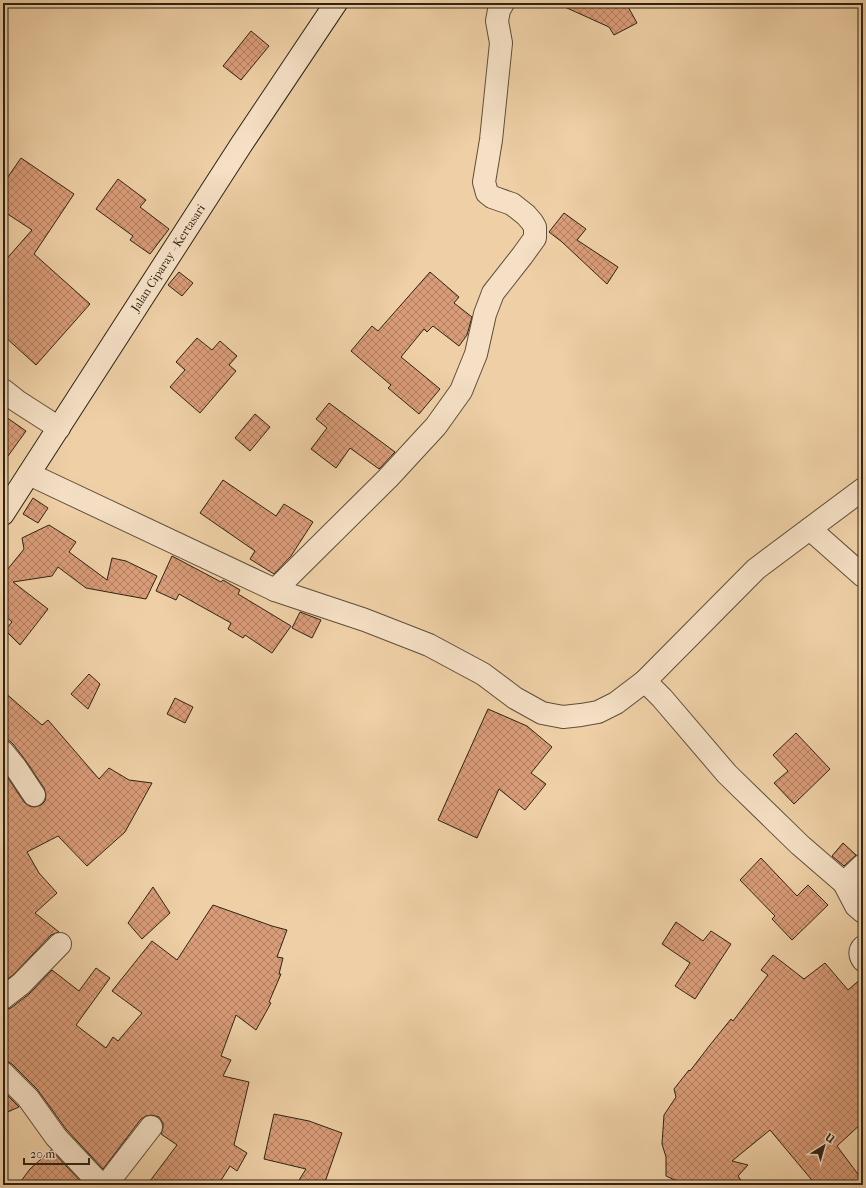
<svg xmlns="http://www.w3.org/2000/svg" width="866" height="1188" font-family="'IM FELL French Canon',serif">
<style>
.building{fill:url(#building-cross-hatch);stroke:#2f2315}
.lines{fill:none;stroke-linecap:round;stroke-linejoin:round}
.minor-casing{stroke:#5f4e39;stroke-width:24}
.secondary-casing{stroke:#2f2315;stroke-width:24}
.minor{stroke:#f5e0c5;stroke-width:22}
.secondary{stroke:#f5e0c5;stroke-width:22}
.labels{text-anchor:middle;stroke-width:3;stroke-linejoin:round;paint-order:stroke}
.street-label{font-size:12px;fill:#2f2315;stroke:#f5e0c5}
</style>
<defs>
<pattern id="building-cross-hatch" width="8" height="8" patternUnits="userSpaceOnUse"><rect width="8" height="8" fill="#d99c78"/><path d="M0 0l8 8M0 8l8-8" fill="none" stroke="#b07f61"/></pattern>
</defs>
<rect width="100%" height="100%" fill="#efd0a6"/>
<filter id="stains"><feTurbulence type="fractalNoise" baseFrequency=".005" numOctaves="4"/><feColorMatrix values="0 0 0 0 .2 0 0 0 0 .09 0 0 0 0 .02 0 0 0 .5 -.17"/></filter>
<radialGradient id="worn" r=".72"><stop offset=".6" stop-color="#630" stop-opacity="0"/><stop offset="1" stop-color="#630" stop-opacity=".3"/></radialGradient>
<g class="building">
<path d="M 556,3 L 626,3 L 637,23 L 614,35 L 609,27 Z"/>
<path d="M 251,31 L 269,46 L 241,80 L 223,66 Z"/>
<path d="M 21,158 L 74,194 L 34,254 L 90,304 L 36,365 L 3,335 L 3,263 L 32,230 L 3,211 L 3,184 Z"/>
<path d="M 118,179 L 146,200 L 140,207 L 169,229 L 150,254 L 130,240 L 133,236 L 96,209 Z"/>
<path d="M 564,213 L 586,229 L 577,240 L 618,267 L 607,284 L 562,242 L 549,232 Z"/>
<path d="M 179,272 L 193,283 L 182,296 L 168,285 Z"/>
<path d="M 430,272 L 459,297 L 454,303 L 472,317 L 467,335 L 459,346 L 433,326 L 427,332 L 424,329 L 401,357 L 440,389 L 419,414 L 388,388 L 391,385 L 351,351 L 372,326 L 378,331 Z"/>
<path d="M 197,338 L 212,350 L 220,341 L 237,356 L 229,365 L 236,371 L 200,413 L 170,387 L 185,370 L 176,362 Z"/>
<path d="M 329,403 L 395,452 L 379,469 L 350,448 L 336,468 L 311,449 L 327,428 L 316,419 Z"/>
<path d="M 255,414 L 270,427 L 250,451 L 235,438 Z"/>
<path d="M 3,415 L 26,431 L 3,463 Z"/>
<path d="M 223,480 L 276,516 L 284,504 L 313,522 L 291,556 L 274,574 L 250,559 L 255,551 L 200,513 Z"/>
<path d="M 33,498 L 48,508 L 38,523 L 23,514 Z"/>
<path d="M 49,525 L 76,542 L 69,552 L 107,580 L 112,558 L 126,561 L 157,576 L 146,599 L 86,588 L 58,567 L 52,576 L 13,582 L 48,609 L 20,645 L 5,630 L 12,622 L 3,614 L 3,575 L 24,549 L 22,538 Z"/>
<path d="M 172,556 L 221,582 L 223,580 L 240,590 L 238,594 L 291,626 L 272,653 L 245,635 L 243,638 L 228,629 L 231,623 L 179,594 L 176,600 L 156,591 Z"/>
<path d="M 300,612 L 321,620 L 312,638 L 292,628 Z"/>
<path d="M 89,674 L 100,684 L 88,709 L 71,694 Z"/>
<path d="M 3,691 L 42,725 L 48,720 L 99,779 L 109,768 L 129,780 L 152,783 L 125,832 L 87,866 L 58,836 L 27,852 L 39,873 L 57,893 L 35,913 L 59,932 L 51,935 L 13,975 L 3,982 L 3,776 L 6,775 L 24,802 L 29,806 L 35,807 L 41,805 L 45,801 L 46,795 L 44,788 L 26,761 L 13,744 L 3,735 Z"/>
<path d="M 175,698 L 193,707 L 185,723 L 167,714 Z"/>
<path d="M 488,709 L 527,726 L 552,747 L 531,773 L 546,784 L 525,810 L 499,789 L 477,838 L 438,820 Z"/>
<path d="M 796,733 L 830,769 L 794,804 L 774,783 L 788,771 L 773,755 Z"/>
<path d="M 843,843 L 856,855 L 844,866 L 832,856 Z"/>
<path d="M 761,858 L 797,896 L 808,885 L 828,905 L 792,940 L 772,919 L 775,916 L 740,880 Z"/>
<path d="M 153,887 L 170,913 L 142,939 L 128,923 Z"/>
<path d="M 213,905 L 272,926 L 287,930 L 277,957 L 283,958 L 279,974 L 281,974 L 269,1002 L 271,1003 L 256,1030 L 236,1015 L 221,1056 L 231,1060 L 223,1076 L 249,1082 L 234,1145 L 247,1153 L 237,1171 L 230,1166 L 218,1185 L 147,1185 L 177,1145 L 161,1134 L 163,1128 L 163,1123 L 159,1117 L 152,1115 L 146,1116 L 141,1119 L 103,1169 L 66,1129 L 37,1089 L 12,1064 L 7,1061 L 3,1061 L 3,1010 L 11,1008 L 29,994 L 52,970 L 79,991 L 96,968 L 110,978 L 76,1025 L 106,1048 L 113,1037 L 118,1041 L 142,1013 L 112,991 L 152,941 L 177,960 Z"/>
<path d="M 676,922 L 703,941 L 711,931 L 731,944 L 695,999 L 675,986 L 690,963 L 662,944 Z"/>
<path d="M 773,955 L 804,979 L 825,963 L 848,990 L 863,977 L 863,1122 L 837,1146 L 863,1181 L 863,1185 L 816,1185 L 770,1130 L 732,1161 L 748,1165 L 738,1176 L 744,1185 L 678,1185 L 677,1181 L 666,1176 L 666,1157 L 662,1144 L 664,1115 L 676,1097 L 674,1089 L 689,1070 L 690,1071 L 710,1045 L 731,1019 L 733,1021 L 768,975 L 761,970 Z"/>
<path d="M 3,1091 L 19,1107 L 3,1114 Z"/>
<path d="M 274,1114 L 309,1121 L 342,1133 L 324,1185 L 296,1185 L 306,1169 L 264,1159 Z"/>
<path d="M 51,1150 L 84,1185 L 18,1185 L 30,1169 Z"/>
</g>
<g class="lines">
<defs>
<g id="minor">
<path d="M 3,390 L 17,401 L 59,428"/>
<path d="M 29,474 L 275,590 L 365,620 L 429,645 L 483,674 L 515,698 L 542,713 L 563,717 L 581,715 L 598,712 L 616,703 L 645,681 L 756,569 L 863,489"/>
<path d="M 810,529 L 863,576"/>
<path d="M 275,590 L 388,478 L 436,426 L 461,391 L 476,354 L 485,314 L 493,293 L 522,256 L 535,238 L 535,227 L 532,222 L 526,215 L 512,204 L 492,197 L 487,193 L 484,182 L 491,140 L 501,43 L 497,21 L 499,10 L 503,3"/>
<path d="M 645,681 L 662,698 L 727,774 L 800,845 L 844,883 L 856,906 L 863,912"/>
<path d="M 3,752 L 16,768 L 34,795"/>
<path d="M 844,883 L 863,865"/>
<path d="M 863,947 C 859,951 860,956 863,960"/>
<path d="M 3,998 L 21,984 L 60,944"/>
<path d="M 3,1073 L 28,1098 L 56,1137 L 101,1185"/>
<path d="M 106,1185 L 151,1127"/>
</g>
<path id="secondary" d="M 3,514 L 241,145 L 336,3"/>
</defs>
<use href="#minor" class="minor-casing"/>
<use href="#secondary" class="secondary-casing"/>
<use href="#minor" class="minor"/>
<use href="#secondary" class="secondary"/>
</g>
<g class="labels">
<g class="street-label">
<text transform="translate(168 258) rotate(-57)" y="4">Jalan Ciparay - Kertasari</text>
</g>
</g>
<rect width="866" height="1188" fill="none" stroke="#efd0a6" stroke-width="16"/>
<rect x="4" y="4" width="858" height="1180" fill="none" stroke="#2f2315" stroke-width="2"/>
<rect x="8" y="8" width="850" height="1172" fill="none" stroke="#2f2315"/>
<g transform="translate(824 1146) rotate(37)" stroke="#f5e0c5" stroke-width="3" paint-order="stroke">
<path d="M0-3L7 15L0 10L-7 15Z" fill="#2f2315"/>
<text y="-6" font-size="11" font-weight="bold" text-anchor="middle" fill="#2f2315">U</text>
</g>
<path d="M24 1158v6h65v-6" fill="none" stroke="#2f2315" stroke-width="2"/>
<text x="30" y="1158" font-size="12" fill="#2f2315" stroke="#f5e0c5" stroke-width="3" paint-order="stroke">20 m</text>
<rect width="100%" height="100%" filter="url(#stains)"/>
<rect width="100%" height="100%" fill="url(#worn)"/>
</svg>
